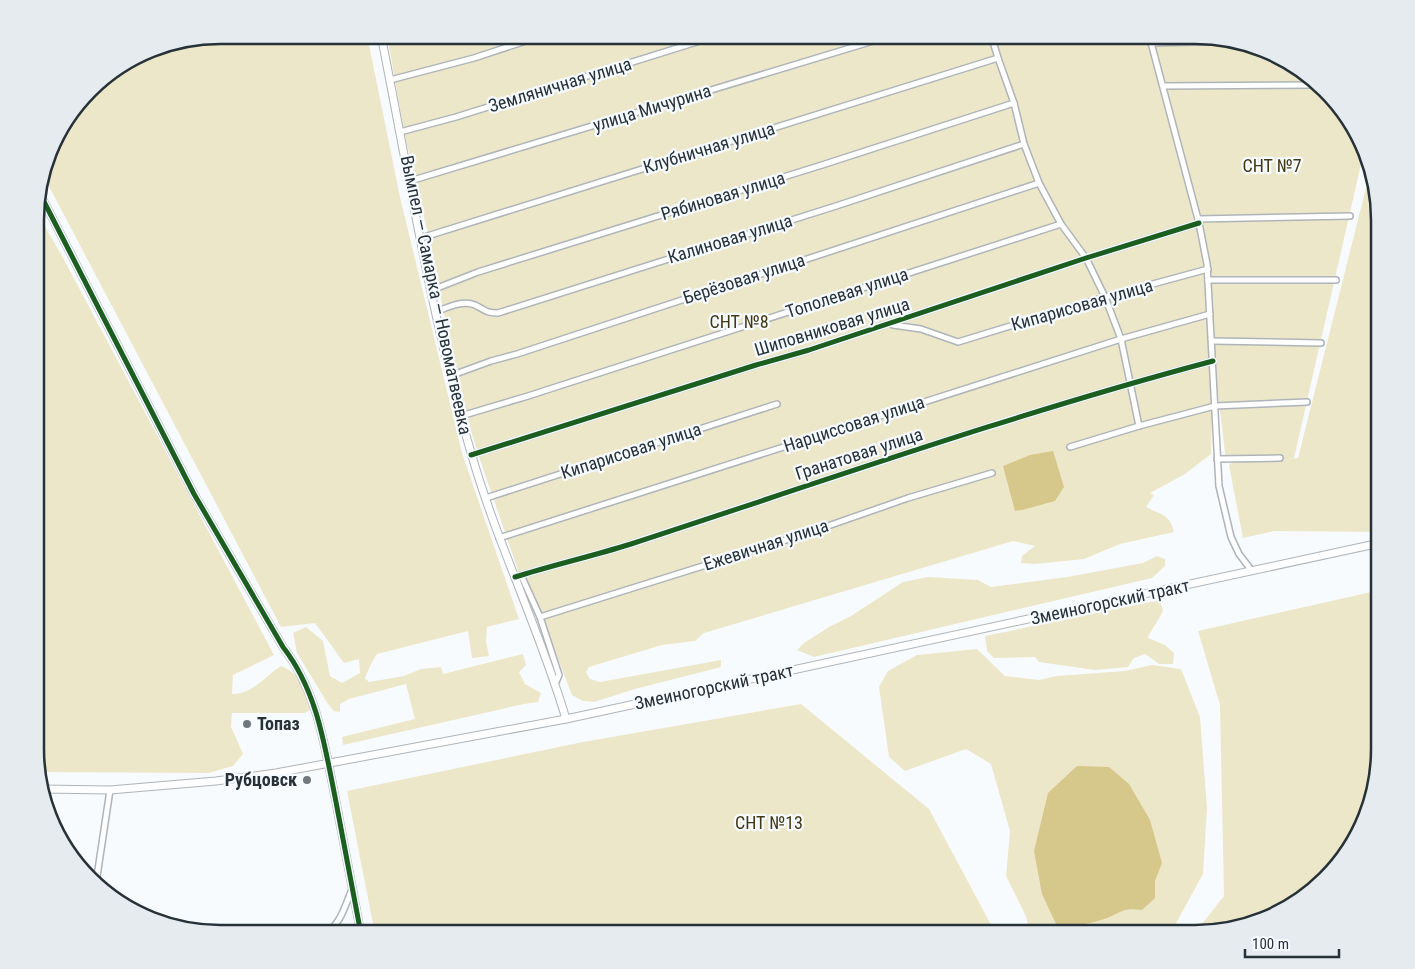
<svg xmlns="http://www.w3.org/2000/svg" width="1415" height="969" font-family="'Roboto Condensed',sans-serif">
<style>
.green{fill:#ede7ca}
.water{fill:#d6c78a}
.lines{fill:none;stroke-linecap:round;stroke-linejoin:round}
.street-casing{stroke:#aeb4b8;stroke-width:8}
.secondary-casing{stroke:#aeb4b8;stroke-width:9}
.street{stroke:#fefeff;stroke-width:5}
.secondary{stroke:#fefeff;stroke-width:7}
.cycleway-casing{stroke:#f6fbff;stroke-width:8}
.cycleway{stroke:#1b5e20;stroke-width:5}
.poi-dot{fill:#70787d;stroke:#f6fbff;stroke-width:2}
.labels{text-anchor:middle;stroke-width:4.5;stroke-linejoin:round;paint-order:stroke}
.street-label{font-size:18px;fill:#273138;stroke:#f6fbff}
.park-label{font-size:18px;fill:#423812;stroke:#f6fbff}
.poi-label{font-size:18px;font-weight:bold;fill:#273138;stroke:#f6fbff;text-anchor:start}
.rim{fill:none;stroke:#273138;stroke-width:2.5}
</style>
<rect width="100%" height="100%" fill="#f8fbfd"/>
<g class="green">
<path d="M 220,35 L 367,35 L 400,197 L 462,453 L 519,619 L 487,627 L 486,641 L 489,656 L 472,658 L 468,631 L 377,654 L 370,666 L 365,678 L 369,682 L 404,676 L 421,669 L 441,667 L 443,674 L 523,654 L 526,665 L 519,672 L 525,684 L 541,693 L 538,702 L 524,704 L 343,745 L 342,737 L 415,719 L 406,684 L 349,699 L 340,704 L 340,712 L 334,711 L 328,704 L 297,653 L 293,633 L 306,627 L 323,641 L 330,676 L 342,683 L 360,673 L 359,659 L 344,663 L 315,623 L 281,627 L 43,175 L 54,138 L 98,81 L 150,49 Z"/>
<path d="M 387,35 L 1207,35 L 1255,45 L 1307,73 L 1361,138 L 1364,151 L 1294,458 L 1286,459 L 1298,458 L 1370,172 L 1380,208 L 1380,532 L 1274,531 L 1243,538 L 1229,465 L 1233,462 L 1226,462 L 1219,401 L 1213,365 L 1211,454 L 1185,474 L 1150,493 L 1154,495 L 1146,507 C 1161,515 1170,514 1174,532 L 1120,544 L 1084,559 L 1035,564 L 1021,563 L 1022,556 L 1035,546 L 1013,541 L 704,633 L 695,641 L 662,645 L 589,667 L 586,672 L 590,679 L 600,682 L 721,660 L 721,667 L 635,689 L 594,702 L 583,701 L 572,695 L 549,636 L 520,576 L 478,454 L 459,390 L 429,238 L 404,132 Z"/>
<path d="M 43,223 L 62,256 L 274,655 L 233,675 L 232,694 C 252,695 265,676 281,666 C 303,675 304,690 310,710 L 305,713 L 232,713 L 231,727 L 243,754 L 233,766 L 209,773 L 37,772 L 37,228 Z"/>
<path d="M 1157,556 L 1165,559 L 1165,566 L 1152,578 L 814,657 L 797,650 L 804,643 L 829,627 L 851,616 L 903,582 L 928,577 L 978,580 L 991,587 L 1067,577 L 1143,563 Z"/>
<path d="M 1380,590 L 1380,761 L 1370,809 L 1342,861 L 1277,915 L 1194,934 L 1224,896 L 1220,705 L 1198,631 Z"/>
<path d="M 1160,600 L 1163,611 C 1160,618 1149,633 1148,638 L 1165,645 L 1174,653 L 1173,664 L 1159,664 L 1145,654 L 1134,658 L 1128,667 L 1095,670 L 1039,662 L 1035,657 L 994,658 L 987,651 L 985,636 Z"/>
<path d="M 977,649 L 1005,676 L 1039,680 L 1056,676 L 1125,671 L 1152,665 L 1181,669 L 1200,717 L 1207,808 L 1203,874 L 1170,934 L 1031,934 L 1025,914 L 1006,876 L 1010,831 L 991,764 L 966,749 L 905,771 L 889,757 L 879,687 L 888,671 L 917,655 Z"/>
<path d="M 801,704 L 929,809 L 996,934 L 375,934 L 347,791 L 583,742 Z"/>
</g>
<g class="water">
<path d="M 1053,451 L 1064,487 L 1055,501 L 1022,510 L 1015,511 L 1003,466 L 1030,455 Z"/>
<path d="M 1077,766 L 1109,767 L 1129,784 L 1150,820 L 1162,863 L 1155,881 L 1155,898 L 1142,910 C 1121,907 1122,913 1104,919 C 1086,925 1075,926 1056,924 L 1042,894 L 1034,851 L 1048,793 Z"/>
</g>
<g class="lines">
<defs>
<g id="street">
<path d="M 991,35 L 998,58 L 1014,103 L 1024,144 L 1039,183 L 1061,224 L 1086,258 L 1105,297 L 1121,339 L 1139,426"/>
<path d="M 1149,35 L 1199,223 L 1207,264 L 1219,486 L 1231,537 L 1239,554 L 1252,571"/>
<path d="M 1151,43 L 1236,41"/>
<path d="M 390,80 L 474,58 L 544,35"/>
<path d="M 1163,86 L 1317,85"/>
<path d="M 400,132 L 456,117 L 719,35"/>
<path d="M 410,181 L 893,35"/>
<path d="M 1198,219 L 1350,216"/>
<path d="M 421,238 L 998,58"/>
<path d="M 1208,280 L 1336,280"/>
<path d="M 432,290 L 478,272 L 822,165 L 1014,103"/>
<path d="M 436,312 C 448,307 463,300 475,305 C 485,310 486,313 498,313 L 836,206 L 1024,144"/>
<path d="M 893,325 L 921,329 L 958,342 L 1105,297 L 1208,269"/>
<path d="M 1212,341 L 1321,343"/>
<path d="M 450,376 L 491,361 L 517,354 L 1039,183"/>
<path d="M 461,416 L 528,396 L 1061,224"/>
<path d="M 1070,447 L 1139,426 L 1215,406 L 1307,402"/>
<path d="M 471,455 L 756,365 L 809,350 L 1086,258 L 1199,223"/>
<path d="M 1217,459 L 1280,458"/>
<path d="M 486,498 L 777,404"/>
<path d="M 499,538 L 1121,339 L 1210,314"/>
<path d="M 521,575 L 540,617 L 559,675 L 556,682"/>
<path d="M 515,577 C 553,565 593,556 631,544 C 824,481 1017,413 1213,361"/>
<path d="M 540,617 L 805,534 L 908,498 L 992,473"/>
<path d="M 96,883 L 110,790"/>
<path d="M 323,934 C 340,927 345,906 352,889"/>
</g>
<g id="secondary">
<path d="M 381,35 C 409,175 431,318 472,456 C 498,546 540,630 566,719"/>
<path d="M 38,190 L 194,494 L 283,647 C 318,692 325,748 336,802 C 344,846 353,890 361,934"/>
<path d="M 42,789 L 110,790 L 216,781 L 276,773 L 566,719 L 1380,543"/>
</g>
</defs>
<use href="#street" class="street-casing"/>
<use href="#secondary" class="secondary-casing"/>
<use href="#street" class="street"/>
<use href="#secondary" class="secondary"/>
<defs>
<g id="cycleway">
<path d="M 38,190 L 194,494 L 283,647 C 318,692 325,748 336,802 C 344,846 353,890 361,934"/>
<path d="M 471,455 L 756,365 L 809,350 L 1086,258 L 1199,223"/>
<path d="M 515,577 C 553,565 593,556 631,544 C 824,481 1017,413 1213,361"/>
</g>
</defs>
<use href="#cycleway" class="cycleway-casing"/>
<use href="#cycleway" class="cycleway"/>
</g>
<g class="poi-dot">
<circle cx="247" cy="724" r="5"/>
<circle cx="307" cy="780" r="5"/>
</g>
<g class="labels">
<g class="street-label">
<text transform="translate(560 85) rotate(-17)" y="6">Земляничная улица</text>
<text transform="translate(652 108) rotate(-17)" y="6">улица Мичурина</text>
<text transform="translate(709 148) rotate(-17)" y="6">Клубничная улица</text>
<text transform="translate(723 196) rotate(-17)" y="6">Рябиновая улица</text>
<text transform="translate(730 239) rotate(-17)" y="6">Калиновая улица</text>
<text transform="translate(744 279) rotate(-18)" y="6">Берёзовая улица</text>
<text transform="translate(847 293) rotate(-18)" y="6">Тополевая улица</text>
<text transform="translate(436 295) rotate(78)" y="6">Вымпел — Самарка — Новоматвеевка</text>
<text transform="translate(1082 305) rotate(-16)" y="6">Кипарисовая улица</text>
<text transform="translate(832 327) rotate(-17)" y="6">Шиповниковая улица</text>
<text transform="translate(854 424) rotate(-18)" y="6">Нарциссовая улица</text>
<text transform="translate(631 451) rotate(-18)" y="6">Кипарисовая улица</text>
<text transform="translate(859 454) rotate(-18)" y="6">Гранатовая улица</text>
<text transform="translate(766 545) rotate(-18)" y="6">Ежевичная улица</text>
<text transform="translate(1110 602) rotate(-12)" y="6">Змеиногорский тракт</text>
<text transform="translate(714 687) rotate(-12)" y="6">Змеиногорский тракт</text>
</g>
<g class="park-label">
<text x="1272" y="172">СНТ №7</text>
<text x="739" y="328">СНТ №8</text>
<text x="769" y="829">СНТ №13</text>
</g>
<g class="poi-label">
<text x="257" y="730">Топаз</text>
<text x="297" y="786" text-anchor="end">Рубцовск</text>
</g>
</g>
<path d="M0 0H1415V969H0ZM220 44H1195A176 176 0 0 1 1371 220V749A176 176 0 0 1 1195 925H220A176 176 0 0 1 44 749V220A176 176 0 0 1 220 44Z" fill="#e5ebef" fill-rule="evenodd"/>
<path class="rim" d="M220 44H1195A176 176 0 0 1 1371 220V749A176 176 0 0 1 1195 925H220A176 176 0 0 1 44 749V220A176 176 0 0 1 220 44Z"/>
<path d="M1245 949v8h94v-8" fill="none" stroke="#273138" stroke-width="2.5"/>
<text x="1252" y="949" font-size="15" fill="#273138" stroke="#f6fbff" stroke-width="4" paint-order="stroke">100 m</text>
</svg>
